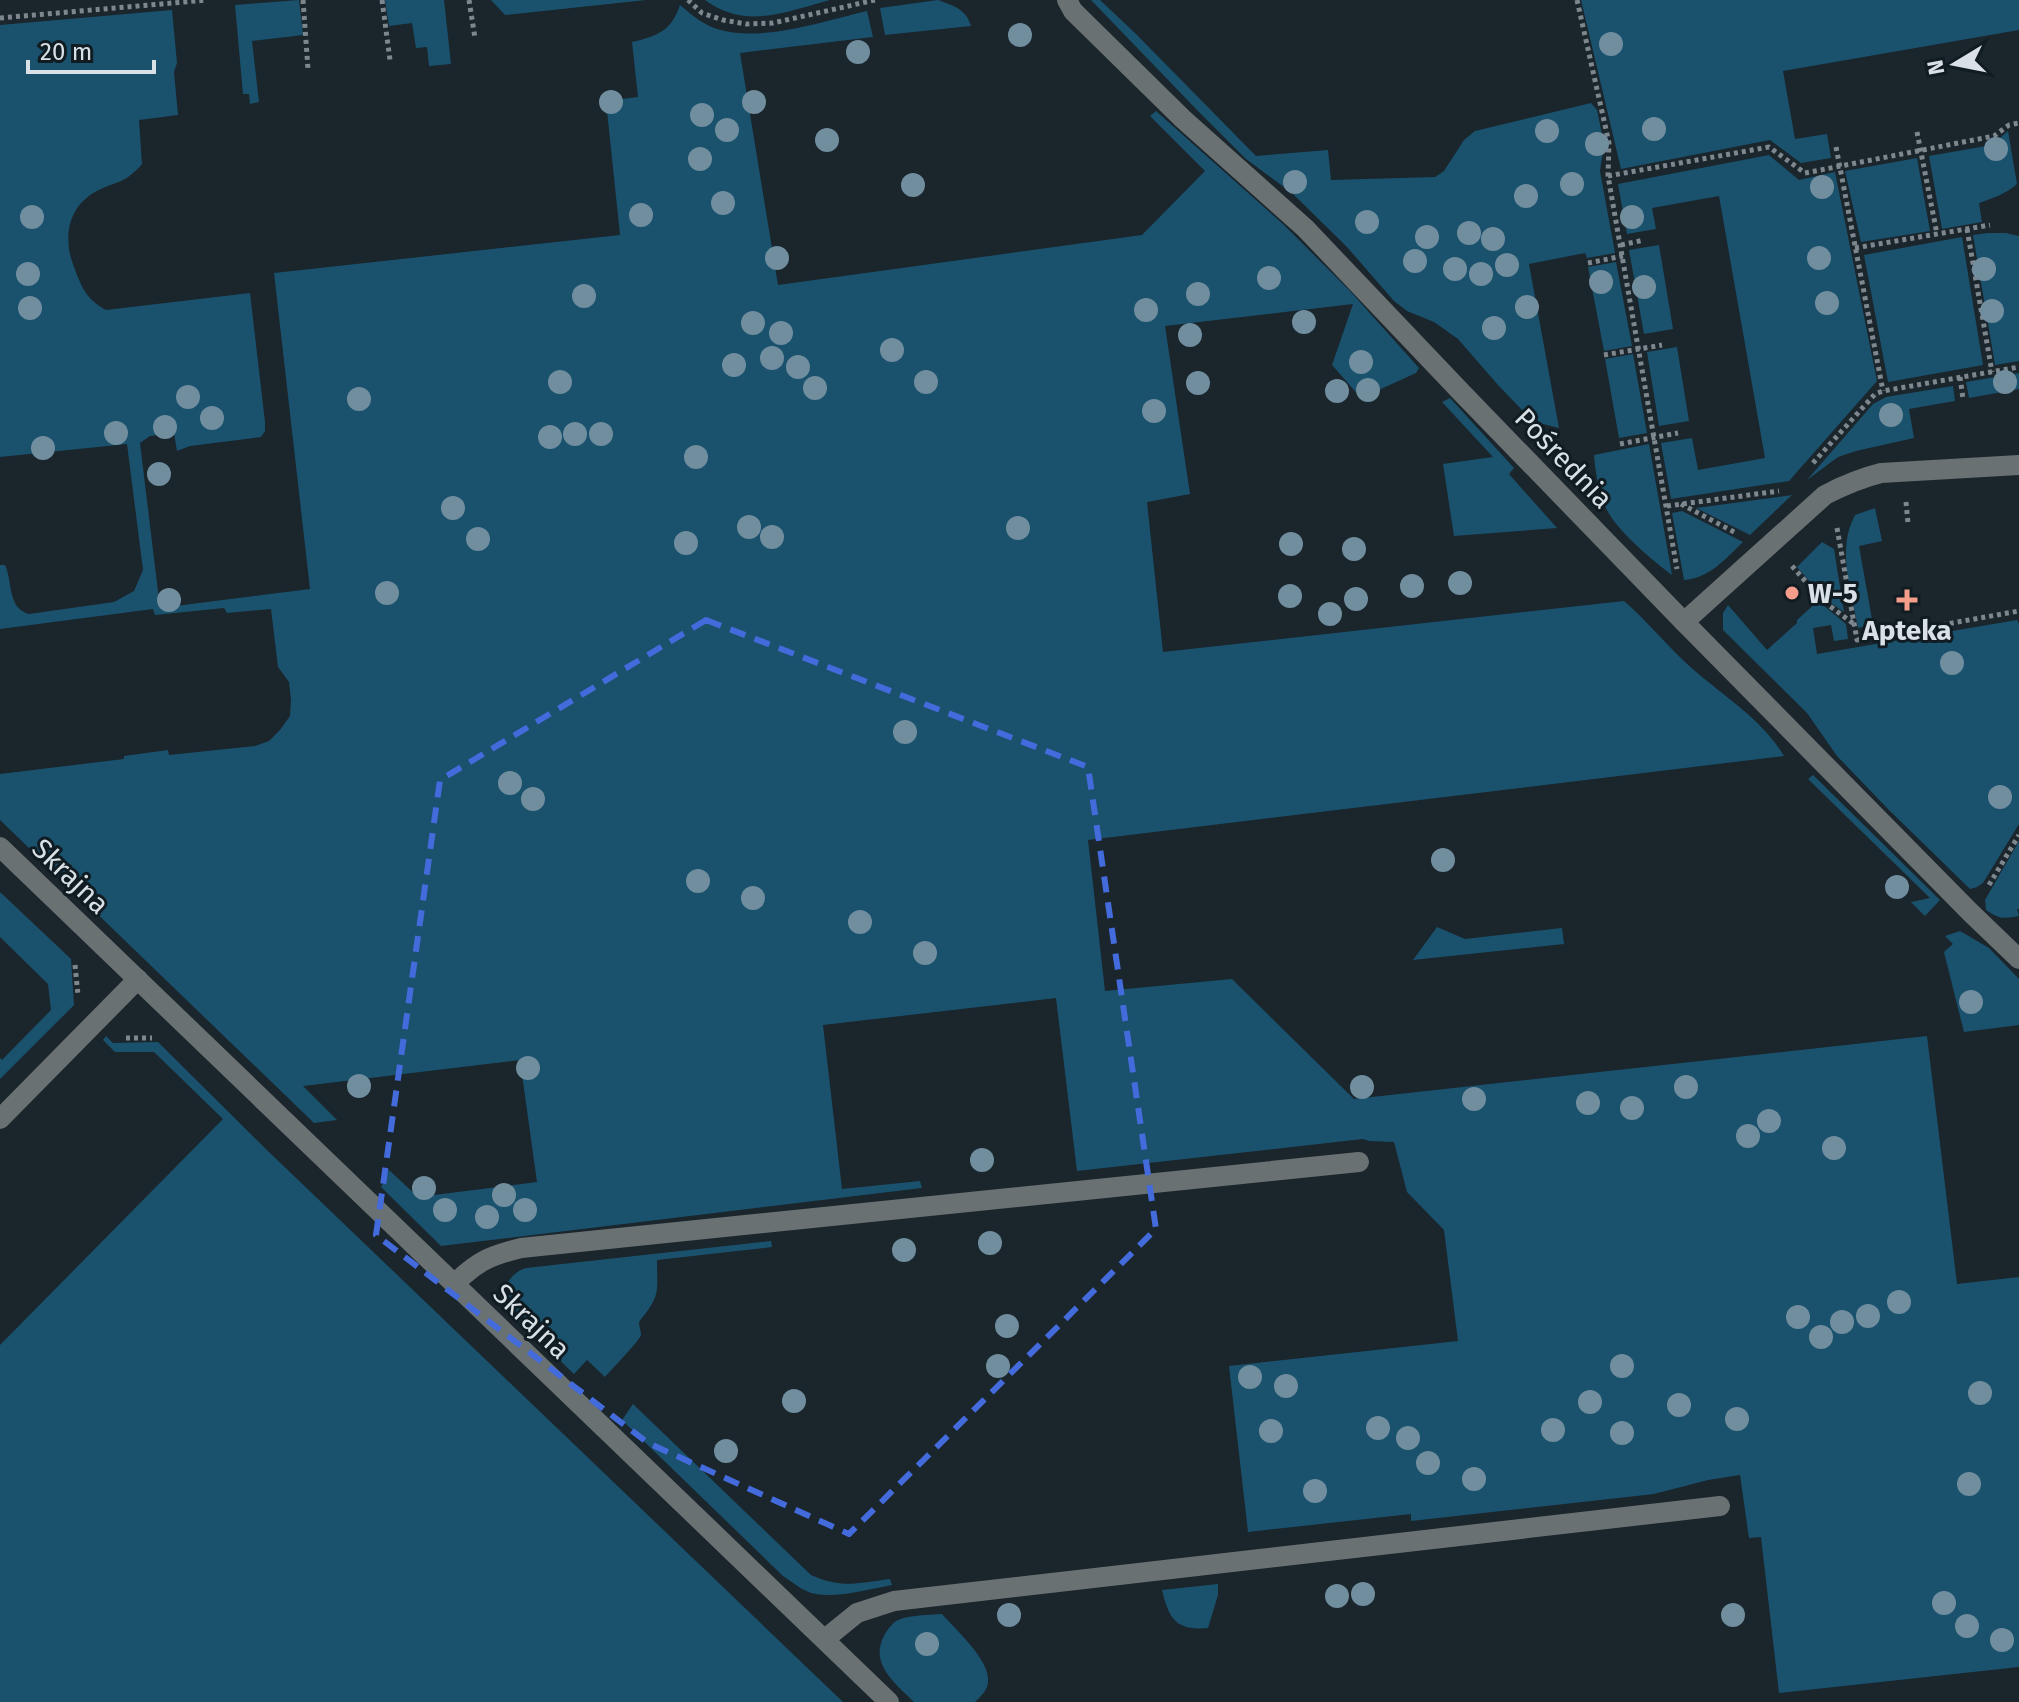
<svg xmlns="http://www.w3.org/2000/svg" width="2019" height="1702" font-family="'Fira Sans',sans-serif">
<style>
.green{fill:#1a526e}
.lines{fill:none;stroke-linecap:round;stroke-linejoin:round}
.path{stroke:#7e878d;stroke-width:5;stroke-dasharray:4 4;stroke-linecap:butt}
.minor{stroke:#6a7172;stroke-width:20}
.tree{fill:#718e9f}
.marked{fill:none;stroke:#436bdb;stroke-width:6;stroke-dasharray:16 10;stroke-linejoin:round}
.poi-dot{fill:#f49d8b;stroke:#101c22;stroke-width:3}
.labels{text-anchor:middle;stroke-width:6;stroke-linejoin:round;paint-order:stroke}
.street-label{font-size:28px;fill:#d9e1e6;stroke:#101c22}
.poi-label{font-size:28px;font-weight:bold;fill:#d9e1e6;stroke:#101c22;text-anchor:start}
</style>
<rect width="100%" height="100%" fill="#1a252c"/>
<g class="green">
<path d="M 299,0 L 303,35 L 252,41 L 259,102 L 250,104 L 249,94 L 243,94 L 235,5 Z"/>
<path d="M 385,0 L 444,0 L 451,64 L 429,66 L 427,47 L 416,48 L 412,23 L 389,26 Z"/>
<path d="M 491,0 L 646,0 L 505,15 Z"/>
<path d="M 705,0 L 830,0 C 785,12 746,30 705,0 Z"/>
<path d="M 938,0 C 954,6 966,9 971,26 L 885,35 L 880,8 Z"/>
<path d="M 1091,0 L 1100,0 L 1136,34 L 1256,156 L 1328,150 L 1331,180 L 1435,177 L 1444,171 L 1464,140 L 1475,131 L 1591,103 L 1597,110 L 1604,144 L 1600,171 L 1615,253 L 1587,258 L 1585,253 L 1529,264 L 1559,428 L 1539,423 L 1525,413 L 1498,385 L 1458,339 L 1434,322 L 1407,311 L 1394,301 L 1347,247 L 1292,193 L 1246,159 L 1198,111 Z"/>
<path d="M 1581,0 L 2019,0 L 2019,30 L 1783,71 L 1795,139 L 1827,134 L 1831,158 L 1801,163 L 1770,140 L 1621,169 Z"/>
<path d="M 680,5 C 692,15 702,24 717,29 C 761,43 824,21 867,11 L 873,37 L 740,53 L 778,285 L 1142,235 L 1205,171 L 1150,116 L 1156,111 L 1284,225 L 1350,291 L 1419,368 L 1416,373 L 1361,398 L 1332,365 L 1353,304 L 1165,326 L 1190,494 L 1147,502 L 1163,652 L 1624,601 C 1646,620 1664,642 1685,662 C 1718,693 1761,717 1784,756 L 1088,840 L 1105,991 L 1232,979 L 1354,1099 L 1927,1036 L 1957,1284 L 2019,1277 L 2019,1667 L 1779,1693 L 1761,1537 L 1749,1538 L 1740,1475 L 1708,1480 L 1654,1494 L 1411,1521 L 1411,1514 L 1248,1532 L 1229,1366 L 1458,1341 L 1444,1230 L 1407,1192 L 1394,1142 L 1369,1141 L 1363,1139 L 1077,1171 L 1056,998 L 823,1025 L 842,1189 L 920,1181 L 922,1188 L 441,1246 L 381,1187 L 389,1170 L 418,1197 L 537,1182 L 520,1060 L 303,1086 L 337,1120 L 314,1123 L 0,820 L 0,774 L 124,759 L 124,756 L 168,750 L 169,755 L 255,746 L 269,741 L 280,730 L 290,716 L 291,700 L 289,682 L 278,667 L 271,609 L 227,613 L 224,608 L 155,615 L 153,609 L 0,629 L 0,565 L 5,565 C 13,582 7,608 29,614 L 114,602 L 134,591 L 143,570 L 127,444 L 0,457 L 0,25 L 172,10 L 177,63 L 174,72 L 178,115 L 139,120 L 142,164 C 124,185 117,180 95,192 C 67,208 63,239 74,267 C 82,288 86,299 106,310 L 250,293 L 265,422 L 265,431 L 261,437 L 190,446 L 177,451 L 174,433 L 150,436 L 140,443 L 160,608 L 310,589 L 274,273 L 620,235 L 606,101 L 638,97 L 632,42 C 658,36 671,31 680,5 Z"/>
<path d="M 2008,131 L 2017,184 C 2006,194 1993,198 1979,203 L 1982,222 L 1942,229 L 1929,156 L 1992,145 Z"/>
<path d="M 1769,155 L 1799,180 L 1835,172 L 1877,381 L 1789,481 L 1671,499 L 1661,443 L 1692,438 L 1698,470 L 1765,458 L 1719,196 L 1652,208 L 1656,229 L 1627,234 L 1618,184 Z"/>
<path d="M 1917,158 L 1930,231 L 1861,242 L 1845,171 Z"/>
<path d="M 1988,233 L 2006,233 L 2019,236 L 2019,361 L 1995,365 L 1973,235 Z"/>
<path d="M 1962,237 L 1983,365 L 1888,382 L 1864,255 Z"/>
<path d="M 1659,245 L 1673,329 L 1644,334 L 1629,250 Z"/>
<path d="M 1616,262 L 1632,346 L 1604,351 L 1588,267 Z"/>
<path d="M 1677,347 L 1689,421 L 1659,426 L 1647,352 Z"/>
<path d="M 1633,354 L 1647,433 L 1619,438 L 1605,359 Z"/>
<path d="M 2019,373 L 2019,389 L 1969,398 L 1966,382 Z"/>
<path d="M 1953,386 L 1955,401 L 1909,409 L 1914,438 L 1856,451 L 1838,457 L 1807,480 L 1873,404 L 1886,397 Z"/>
<path d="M 1450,398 L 1514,468 L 1509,474 L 1557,528 L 1454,536 L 1443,464 L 1493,457 L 1442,402 Z"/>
<path d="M 1649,444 L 1672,575 C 1653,561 1619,532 1608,512 C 1598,494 1596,475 1594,455 Z"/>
<path d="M 1792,495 L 1750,535 L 1696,508 Z"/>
<path d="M 1875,508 L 1882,541 L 1859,546 L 1873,625 L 1858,628 C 1852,591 1836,550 1855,515 Z"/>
<path d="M 1682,511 L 1743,542 C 1725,559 1710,578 1684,580 L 1672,513 Z"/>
<path d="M 1822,542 L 1834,549 L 1844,612 L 1825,599 L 1797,567 Z"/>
<path d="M 1818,601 L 1846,624 L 1848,639 L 1834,641 L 1831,625 L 1813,628 L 1817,654 L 2017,620 L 2019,624 L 2019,824 L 1983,883 L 1977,887 L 1970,889 L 1889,810 L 1837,756 L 1807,713 L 1723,630 L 1723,613 L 1728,605 L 1767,650 L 1797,623 L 1797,620 Z"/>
<path d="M 1813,775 L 1940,900 L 1925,916 L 1911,902 L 1930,898 L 1808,779 Z"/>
<path d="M 2019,841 L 2019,909 L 2017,909 L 2019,916 C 2003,919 1999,919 1986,910 L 1985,900 Z"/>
<path d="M 0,892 L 71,959 L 74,1005 L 0,1079 L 0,1058 L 2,1060 L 51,1010 L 48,984 L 0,937 Z"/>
<path d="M 1437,927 L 1465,939 L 1562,928 L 1564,944 L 1413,960 Z"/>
<path d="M 1960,931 L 1989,948 L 2019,979 L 2019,1025 L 1964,1032 L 1944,952 L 1953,944 L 1945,936 Z"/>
<path d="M 106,1036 L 113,1043 L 158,1042 L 270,1153 L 843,1702 L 0,1702 L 0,1345 L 223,1119 L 154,1052 L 115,1052 L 103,1040 Z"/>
<path d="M 771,1241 L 772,1247 L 657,1260 C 657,1293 661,1295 639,1322 C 639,1326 641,1331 641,1335 C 641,1339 610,1371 605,1377 L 587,1360 L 574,1374 L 501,1304 C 505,1287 508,1274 526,1268 Z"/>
<path d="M 633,1404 L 811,1575 C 843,1589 857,1583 890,1579 L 892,1585 C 870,1589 838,1598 816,1594 C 803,1592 794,1583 783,1576 L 622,1420 Z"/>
<path d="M 1218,1584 L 1218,1595 L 1208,1628 C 1176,1631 1169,1619 1162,1590 Z"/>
<path d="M 942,1614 C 955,1629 990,1660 988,1681 C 988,1690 981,1696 975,1702 L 914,1702 C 895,1683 868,1663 885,1634 C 889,1628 892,1623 898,1620 C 910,1615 928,1615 942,1614 Z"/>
</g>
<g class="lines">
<g class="path">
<path d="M 303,0 L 308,69"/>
<path d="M 382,0 L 390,60"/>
<path d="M 469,0 L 475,38"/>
<path d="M 688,0 L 702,13 L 723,20 L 746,24 L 773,23 L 875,0"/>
<path d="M 1577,0 L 1609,143 L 1608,176 L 1677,569"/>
<path d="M 0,18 L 207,0"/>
<path d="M 1917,132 L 1937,234"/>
<path d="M 1836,147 L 1883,391"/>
<path d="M 1608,176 L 1769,147 L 1805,173 L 1994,136 L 2009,125 L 2019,123"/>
<path d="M 1967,229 L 1992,372"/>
<path d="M 1621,245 L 1644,240"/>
<path d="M 1855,248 L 1990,225"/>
<path d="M 1588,263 L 1623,256"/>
<path d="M 1604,355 L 1662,345"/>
<path d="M 1960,377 L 1963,399"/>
<path d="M 1620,444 L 1678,433"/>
<path d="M 1813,463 L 1875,394 L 1883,391 L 2019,367"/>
<path d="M 1906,502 L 1908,523"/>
<path d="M 1681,504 L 1736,533"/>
<path d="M 1667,506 L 1779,491"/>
<path d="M 1837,528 L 1857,640 L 2019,611"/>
<path d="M 1792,566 L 1823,601 L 1854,624"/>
<path d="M 1989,885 L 2019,835"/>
<path d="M 75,965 L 78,995"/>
<path d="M 126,1038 L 152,1038"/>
</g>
<g class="minor">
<path d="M 1067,0 L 1073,11 L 1183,119 L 1305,228 L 1462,393 L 1684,622 L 1970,912 L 2019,959"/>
<path d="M 1684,622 L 1825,495 C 1844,485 1861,478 1881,473 L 2019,465"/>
<path d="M 0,847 L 889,1702"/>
<path d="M 0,1119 L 138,979"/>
<path d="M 454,1284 C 478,1261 489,1256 521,1248 L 1359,1162"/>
<path d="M 825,1639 L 857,1613 L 894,1601 L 1720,1506"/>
</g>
</g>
<g class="tree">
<circle cx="1020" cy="35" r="12"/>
<circle cx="1611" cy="44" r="12"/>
<circle cx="858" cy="52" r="12"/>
<circle cx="611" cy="102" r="12"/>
<circle cx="754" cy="102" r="12"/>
<circle cx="702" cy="115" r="12"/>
<circle cx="1654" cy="129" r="12"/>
<circle cx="727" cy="130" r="12"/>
<circle cx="1547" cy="131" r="12"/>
<circle cx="827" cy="140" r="12"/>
<circle cx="1597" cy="144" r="12"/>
<circle cx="1996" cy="149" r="12"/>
<circle cx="700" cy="159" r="12"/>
<circle cx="1295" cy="182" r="12"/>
<circle cx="1572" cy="184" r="12"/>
<circle cx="913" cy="185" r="12"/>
<circle cx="1822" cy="187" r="12"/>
<circle cx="1526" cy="196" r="12"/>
<circle cx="723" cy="203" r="12"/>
<circle cx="641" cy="215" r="12"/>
<circle cx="32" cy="217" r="12"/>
<circle cx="1632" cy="217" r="12"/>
<circle cx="1367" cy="222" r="12"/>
<circle cx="1469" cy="233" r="12"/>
<circle cx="1427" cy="237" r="12"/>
<circle cx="1493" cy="239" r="12"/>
<circle cx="777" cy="258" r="12"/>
<circle cx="1819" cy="258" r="12"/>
<circle cx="1415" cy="261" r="12"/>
<circle cx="1507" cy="265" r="12"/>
<circle cx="1455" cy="269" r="12"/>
<circle cx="1984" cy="269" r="12"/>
<circle cx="28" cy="274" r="12"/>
<circle cx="1481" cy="274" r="12"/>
<circle cx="1269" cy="278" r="12"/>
<circle cx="1601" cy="282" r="12"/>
<circle cx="1644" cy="287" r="12"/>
<circle cx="1198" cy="294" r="12"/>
<circle cx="584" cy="296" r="12"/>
<circle cx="1827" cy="303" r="12"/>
<circle cx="1527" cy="307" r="12"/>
<circle cx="30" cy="308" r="12"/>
<circle cx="1146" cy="310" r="12"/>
<circle cx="1992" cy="311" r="12"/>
<circle cx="1304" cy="322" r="12"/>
<circle cx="753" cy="323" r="12"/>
<circle cx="1494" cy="328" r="12"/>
<circle cx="781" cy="333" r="12"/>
<circle cx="1190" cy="335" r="12"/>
<circle cx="892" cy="350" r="12"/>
<circle cx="772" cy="358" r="12"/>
<circle cx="1361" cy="362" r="12"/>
<circle cx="734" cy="365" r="12"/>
<circle cx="798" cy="367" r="12"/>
<circle cx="560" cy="382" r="12"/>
<circle cx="926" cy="382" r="12"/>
<circle cx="2005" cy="382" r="12"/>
<circle cx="1198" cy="383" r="12"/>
<circle cx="815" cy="388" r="12"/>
<circle cx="1368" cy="390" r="12"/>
<circle cx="1337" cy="391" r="12"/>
<circle cx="188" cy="397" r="12"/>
<circle cx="359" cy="399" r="12"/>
<circle cx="1154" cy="411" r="12"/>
<circle cx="1891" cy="415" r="12"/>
<circle cx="212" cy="418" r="12"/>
<circle cx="165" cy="427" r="12"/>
<circle cx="116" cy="433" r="12"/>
<circle cx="575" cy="434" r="12"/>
<circle cx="601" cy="434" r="12"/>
<circle cx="550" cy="437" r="12"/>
<circle cx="43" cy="448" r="12"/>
<circle cx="696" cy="457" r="12"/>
<circle cx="159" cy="474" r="12"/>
<circle cx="453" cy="508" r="12"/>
<circle cx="749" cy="527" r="12"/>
<circle cx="1018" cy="528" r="12"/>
<circle cx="772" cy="537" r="12"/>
<circle cx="478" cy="539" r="12"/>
<circle cx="686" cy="543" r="12"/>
<circle cx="1291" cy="544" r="12"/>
<circle cx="1354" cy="549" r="12"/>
<circle cx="1460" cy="583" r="12"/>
<circle cx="1412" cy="586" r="12"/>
<circle cx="387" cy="593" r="12"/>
<circle cx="1290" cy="596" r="12"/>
<circle cx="1356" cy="599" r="12"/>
<circle cx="169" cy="600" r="12"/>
<circle cx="1330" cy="614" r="12"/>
<circle cx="1952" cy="663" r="12"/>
<circle cx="905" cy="732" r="12"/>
<circle cx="510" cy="783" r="12"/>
<circle cx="2000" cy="797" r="12"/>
<circle cx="533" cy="799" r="12"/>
<circle cx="1443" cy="860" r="12"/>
<circle cx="698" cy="881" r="12"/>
<circle cx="1897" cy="887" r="12"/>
<circle cx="753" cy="898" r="12"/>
<circle cx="860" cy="922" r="12"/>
<circle cx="925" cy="953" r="12"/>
<circle cx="1971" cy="1002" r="12"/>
<circle cx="528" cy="1068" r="12"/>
<circle cx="359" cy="1086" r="12"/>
<circle cx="1362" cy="1087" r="12"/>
<circle cx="1686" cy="1087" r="12"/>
<circle cx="1474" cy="1099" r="12"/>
<circle cx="1588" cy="1103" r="12"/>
<circle cx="1632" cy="1108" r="12"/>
<circle cx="1769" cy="1121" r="12"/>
<circle cx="1748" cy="1136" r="12"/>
<circle cx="1834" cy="1148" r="12"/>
<circle cx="982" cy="1160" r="12"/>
<circle cx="424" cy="1188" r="12"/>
<circle cx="504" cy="1195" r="12"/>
<circle cx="445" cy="1210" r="12"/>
<circle cx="525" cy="1210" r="12"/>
<circle cx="487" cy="1217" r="12"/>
<circle cx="990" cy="1243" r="12"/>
<circle cx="904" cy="1250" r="12"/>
<circle cx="1899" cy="1302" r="12"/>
<circle cx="1868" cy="1316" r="12"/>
<circle cx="1798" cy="1317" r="12"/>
<circle cx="1842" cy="1322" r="12"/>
<circle cx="1007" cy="1326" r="12"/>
<circle cx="1821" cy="1337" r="12"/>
<circle cx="998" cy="1366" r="12"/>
<circle cx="1622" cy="1366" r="12"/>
<circle cx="1250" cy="1377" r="12"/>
<circle cx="1286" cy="1386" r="12"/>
<circle cx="1980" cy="1393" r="12"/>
<circle cx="794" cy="1401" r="12"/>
<circle cx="1590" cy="1402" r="12"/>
<circle cx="1679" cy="1405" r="12"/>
<circle cx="1737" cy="1419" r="12"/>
<circle cx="1378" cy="1428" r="12"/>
<circle cx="1553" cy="1430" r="12"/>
<circle cx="1271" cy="1431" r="12"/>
<circle cx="1622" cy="1433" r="12"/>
<circle cx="1408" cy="1438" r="12"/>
<circle cx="726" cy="1451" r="12"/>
<circle cx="1428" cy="1463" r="12"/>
<circle cx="1474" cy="1479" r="12"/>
<circle cx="1969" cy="1484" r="12"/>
<circle cx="1315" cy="1491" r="12"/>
<circle cx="1363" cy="1594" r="12"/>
<circle cx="1337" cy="1596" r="12"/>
<circle cx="1944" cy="1603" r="12"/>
<circle cx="1009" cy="1615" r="12"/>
<circle cx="1733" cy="1615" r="12"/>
<circle cx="1967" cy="1626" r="12"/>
<circle cx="2002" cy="1640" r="12"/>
<circle cx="927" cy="1644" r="12"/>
</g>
<path class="marked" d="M 706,620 L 1088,767 L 1156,1229 L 849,1534 L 648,1443 L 376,1235 L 440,780 Z"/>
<g class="poi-dot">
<circle cx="1792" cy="593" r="8"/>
<path d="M1903 588h8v8h8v8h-8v8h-8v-8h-8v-8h8z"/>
</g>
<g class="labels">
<g class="street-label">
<text transform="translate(1564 458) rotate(46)" y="10">Pośrednia</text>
<text transform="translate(71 876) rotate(44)" y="10">Skrajna</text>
<text transform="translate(532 1321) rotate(44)" y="10">Skrajna</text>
</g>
<g class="poi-label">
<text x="1808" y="603">W-5</text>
<text x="1907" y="640" text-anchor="middle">Apteka</text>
</g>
</g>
<g transform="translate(1955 64) rotate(260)" stroke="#101c22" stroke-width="6" paint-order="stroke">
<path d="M0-6L14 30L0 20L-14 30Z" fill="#d9e1e6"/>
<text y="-12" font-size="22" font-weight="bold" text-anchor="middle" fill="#d9e1e6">N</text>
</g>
<path d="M28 60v12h126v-12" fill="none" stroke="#d9e1e6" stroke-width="4"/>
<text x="40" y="60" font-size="24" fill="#d9e1e6" stroke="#101c22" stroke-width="6" paint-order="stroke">20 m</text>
</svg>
